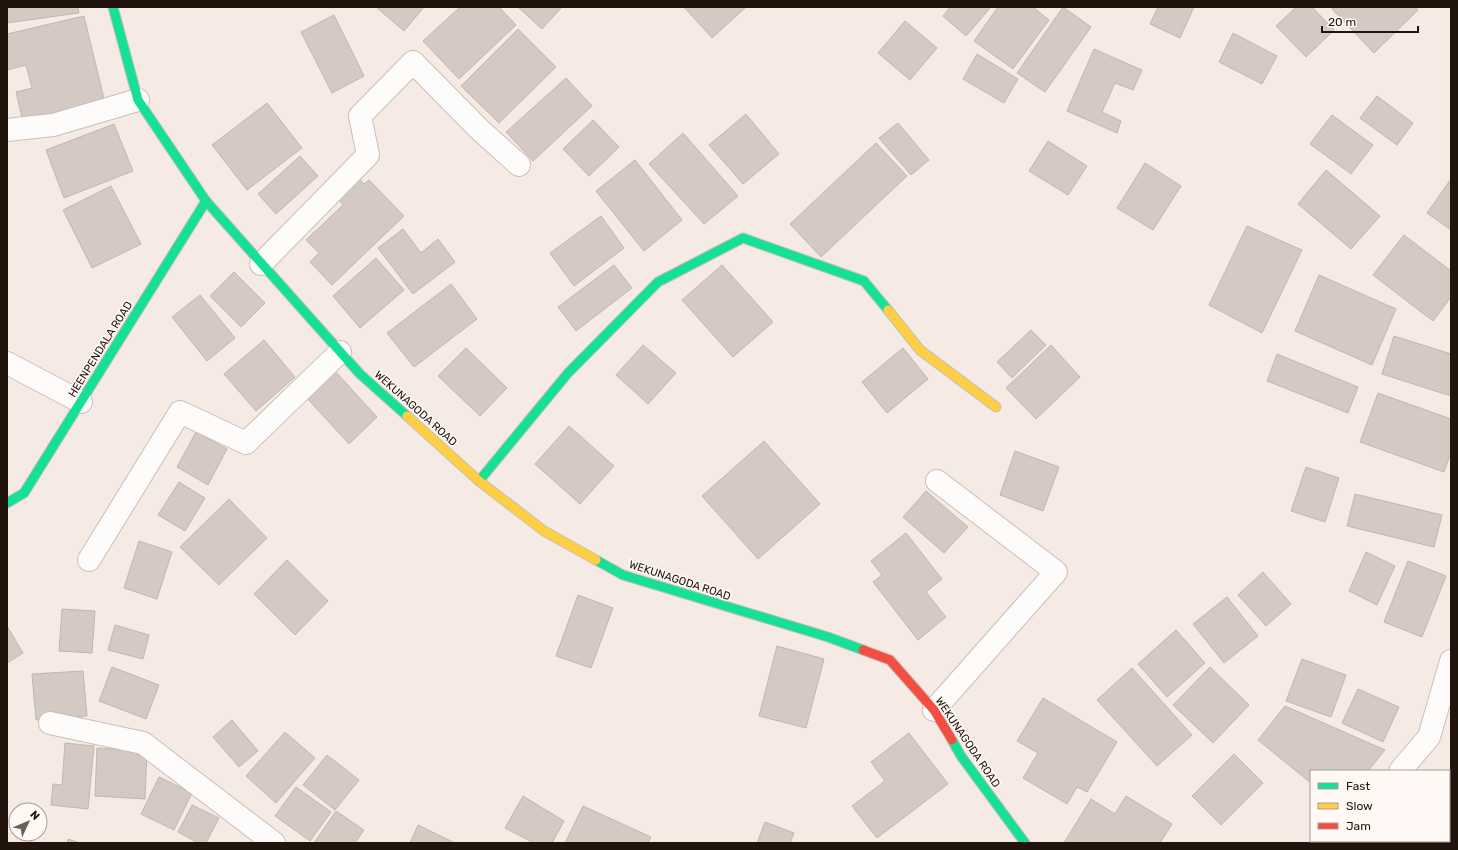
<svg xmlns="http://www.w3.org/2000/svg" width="1458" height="850" font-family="Rubik,sans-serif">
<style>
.building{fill:#d5c9c4;stroke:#c2b6b1}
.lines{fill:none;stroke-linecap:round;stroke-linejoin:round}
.street-casing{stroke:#cabfb9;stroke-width:24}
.fast-casing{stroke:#cabfb9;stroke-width:11}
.slow-casing{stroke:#cabfb9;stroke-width:11}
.jam-casing{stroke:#cabfb9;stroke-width:11}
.street{stroke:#fefcfb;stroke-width:22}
.fast{stroke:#16e098;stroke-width:9}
.slow{stroke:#ffcf43;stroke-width:9}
.jam{stroke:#f24e42;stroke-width:9}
.labels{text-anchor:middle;stroke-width:3.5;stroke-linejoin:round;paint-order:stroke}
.street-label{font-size:11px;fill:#20140d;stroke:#fff8f4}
</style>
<rect width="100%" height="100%" fill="#f5eae4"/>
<g class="building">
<path d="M 7,7 L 78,7 L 79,13 L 7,23 Z"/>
<path d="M 376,7 L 424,7 L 404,31 Z"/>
<path d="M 460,7 L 499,7 L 516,25 L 459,79 L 423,41 Z"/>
<path d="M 518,7 L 562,7 L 542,29 Z"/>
<path d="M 684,7 L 746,7 L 712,38 Z"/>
<path d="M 950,7 L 991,7 L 966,36 L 943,16 Z"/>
<path d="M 998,7 L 1033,7 L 1049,20 L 1013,69 L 974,41 Z"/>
<path d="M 1063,7 L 1091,27 L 1045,92 L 1017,73 Z"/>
<path d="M 1158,7 L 1194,7 L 1180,38 L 1150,24 Z"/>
<path d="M 1296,7 L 1312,7 L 1334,30 L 1306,57 L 1276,26 Z"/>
<path d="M 1334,7 L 1415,7 L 1418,10 L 1374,53 L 1332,9 Z"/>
<path d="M 334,15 L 364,76 L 332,93 L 301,32 Z"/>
<path d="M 84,16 L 105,103 L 23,122 L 16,92 L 32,88 L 26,65 L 7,70 L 7,34 Z"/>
<path d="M 905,21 L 937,48 L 910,80 L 878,53 Z"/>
<path d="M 518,29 L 556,67 L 499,123 L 461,86 Z"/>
<path d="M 1233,33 L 1277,56 L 1262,84 L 1219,62 Z"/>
<path d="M 1094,49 L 1142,70 L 1133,90 L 1115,83 L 1102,112 L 1121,121 L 1117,133 L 1067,111 Z"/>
<path d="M 977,54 L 1018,79 L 1004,103 L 963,79 Z"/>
<path d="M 566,78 L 592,106 L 533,161 L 506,132 Z"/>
<path d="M 1377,96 L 1413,123 L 1397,145 L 1360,118 Z"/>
<path d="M 267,103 L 302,148 L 247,190 L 212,145 Z"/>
<path d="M 746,114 L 779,154 L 743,184 L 709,145 Z"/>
<path d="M 1332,115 L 1373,145 L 1351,174 L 1310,144 Z"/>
<path d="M 593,120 L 619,147 L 589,176 L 563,149 Z"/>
<path d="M 898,123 L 929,160 L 911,175 L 879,138 Z"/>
<path d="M 114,124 L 133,171 L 64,198 L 46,150 Z"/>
<path d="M 683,133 L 738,196 L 704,224 L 649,164 Z"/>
<path d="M 1048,141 L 1087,166 L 1068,195 L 1029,171 Z"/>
<path d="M 876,143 L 907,176 L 821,257 L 790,224 Z"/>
<path d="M 300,156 L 318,176 L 276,214 L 258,194 Z"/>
<path d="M 635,160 L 682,220 L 644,251 L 596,191 Z"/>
<path d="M 1145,163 L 1181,186 L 1153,230 L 1117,208 Z"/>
<path d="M 1326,170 L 1380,216 L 1351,249 L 1298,204 Z"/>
<path d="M 356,175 L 364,184 L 369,180 L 404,216 L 332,285 L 310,262 L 319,253 L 306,240 L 343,205 L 335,196 Z"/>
<path d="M 1451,179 L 1451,230 L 1427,213 Z"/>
<path d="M 111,186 L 141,244 L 92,268 L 63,210 Z"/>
<path d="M 601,216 L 624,248 L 574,286 L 550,253 Z"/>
<path d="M 1247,226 L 1302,250 L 1262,333 L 1209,305 Z"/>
<path d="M 403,229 L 421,253 L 438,239 L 455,262 L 413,294 L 378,248 Z"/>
<path d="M 1404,235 L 1451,271 L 1451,297 L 1433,321 L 1373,275 Z"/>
<path d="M 376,258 L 404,290 L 360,328 L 333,296 Z"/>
<path d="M 614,265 L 632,288 L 576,331 L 558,307 Z"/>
<path d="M 722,265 L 773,322 L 733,357 L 682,300 Z"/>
<path d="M 234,272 L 265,303 L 241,327 L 210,296 Z"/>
<path d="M 1319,275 L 1396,309 L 1372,365 L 1295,331 Z"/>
<path d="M 451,284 L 477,319 L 414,367 L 387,333 Z"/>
<path d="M 200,295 L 235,338 L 207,361 L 172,317 Z"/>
<path d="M 1031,330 L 1046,345 L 1012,378 L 997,362 Z"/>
<path d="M 1394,336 L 1451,354 L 1451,396 L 1382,374 Z"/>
<path d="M 264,340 L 295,377 L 256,411 L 224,374 Z"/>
<path d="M 643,345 L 676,373 L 648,404 L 616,375 Z"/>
<path d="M 1051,345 L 1080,377 L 1036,419 L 1006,388 Z"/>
<path d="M 466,348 L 507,388 L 480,416 L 438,376 Z"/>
<path d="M 903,348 L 928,379 L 887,413 L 862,382 Z"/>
<path d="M 1277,354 L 1358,387 L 1348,413 L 1267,381 Z"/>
<path d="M 334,370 L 377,417 L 349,444 L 305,396 Z"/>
<path d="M 1378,393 L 1451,419 L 1451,453 L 1444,472 L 1360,442 Z"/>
<path d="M 569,426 L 614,466 L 580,504 L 535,464 Z"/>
<path d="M 196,432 L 227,449 L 208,485 L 177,467 Z"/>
<path d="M 764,441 L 820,504 L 758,559 L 702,496 Z"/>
<path d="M 1015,451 L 1059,467 L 1043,511 L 1000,495 Z"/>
<path d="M 1306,467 L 1339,478 L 1325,522 L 1291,511 Z"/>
<path d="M 179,482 L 205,498 L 185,531 L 158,515 Z"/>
<path d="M 926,491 L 968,527 L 944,553 L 903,517 Z"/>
<path d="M 1355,494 L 1442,515 L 1434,547 L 1347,526 Z"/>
<path d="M 229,499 L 267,538 L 219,585 L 180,547 Z"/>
<path d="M 906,533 L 942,579 L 926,592 L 946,617 L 918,640 L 873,582 L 882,575 L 871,561 Z"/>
<path d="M 139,541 L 172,552 L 157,599 L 124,588 Z"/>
<path d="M 1366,552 L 1395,566 L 1377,605 L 1349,591 Z"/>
<path d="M 287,560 L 328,601 L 295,635 L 254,594 Z"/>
<path d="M 1408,561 L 1446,576 L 1422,637 L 1384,622 Z"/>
<path d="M 1263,572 L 1291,604 L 1266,626 L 1238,595 Z"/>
<path d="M 578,595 L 613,608 L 591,668 L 556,656 Z"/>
<path d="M 1227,597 L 1258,636 L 1224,663 L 1193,624 Z"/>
<path d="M 62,609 L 95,611 L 92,653 L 59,651 Z"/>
<path d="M 115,625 L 149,635 L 143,659 L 108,650 Z"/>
<path d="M 7,626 L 23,653 L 7,663 Z"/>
<path d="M 1176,630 L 1205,663 L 1167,697 L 1138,664 Z"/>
<path d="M 777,646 L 824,659 L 806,728 L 759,716 Z"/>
<path d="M 1302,659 L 1346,675 L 1331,717 L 1286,701 Z"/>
<path d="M 112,667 L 159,685 L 146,719 L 99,701 Z"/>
<path d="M 1210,667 L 1249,705 L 1213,743 L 1173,705 Z"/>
<path d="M 1132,668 L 1192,735 L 1157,766 L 1097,700 Z"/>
<path d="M 83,671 L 87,716 L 36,720 L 32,674 Z"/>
<path d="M 1358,689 L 1399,707 L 1383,742 L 1342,723 Z"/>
<path d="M 1043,698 L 1117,742 L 1087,792 L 1077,787 L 1067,804 L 1023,778 L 1038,753 L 1017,741 Z"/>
<path d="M 1285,706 L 1385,750 L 1368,771 L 1311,771 L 1311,783 L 1258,740 Z"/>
<path d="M 232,720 L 258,751 L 239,767 L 213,737 Z"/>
<path d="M 285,732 L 315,758 L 276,803 L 246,776 Z"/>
<path d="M 909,733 L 948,784 L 877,838 L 852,806 L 885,781 L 871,762 Z"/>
<path d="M 65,743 L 94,746 L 88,809 L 51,805 L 53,784 L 62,785 Z"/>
<path d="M 97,748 L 147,751 L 145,799 L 95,796 Z"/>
<path d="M 1234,754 L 1263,783 L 1221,825 L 1192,796 Z"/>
<path d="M 327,755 L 359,780 L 335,810 L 303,785 Z"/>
<path d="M 159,777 L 192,793 L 174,830 L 141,814 Z"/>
<path d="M 296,787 L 331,812 L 310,841 L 275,816 Z"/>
<path d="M 523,796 L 564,821 L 552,843 L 534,843 L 505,828 Z"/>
<path d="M 1126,796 L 1172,824 L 1160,843 L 1064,843 L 1091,799 L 1115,814 Z"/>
<path d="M 192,805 L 219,818 L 206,843 L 198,843 L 178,832 Z"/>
<path d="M 583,806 L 651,837 L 648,843 L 565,843 Z"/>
<path d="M 1449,810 L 1451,812 L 1451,843 L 1426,843 L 1423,841 L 1449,841 Z"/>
<path d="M 336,811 L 364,830 L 355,843 L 314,843 Z"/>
<path d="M 765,822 L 794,833 L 790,843 L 757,843 Z"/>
<path d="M 418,825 L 455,843 L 410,843 Z"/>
<path d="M 68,839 L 80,843 L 67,843 Z"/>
</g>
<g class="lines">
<defs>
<g id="street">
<path d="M 7,130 L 53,125 L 138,100"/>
<path d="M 261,264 L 368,155 L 360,116 L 413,62 L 479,129 L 519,165"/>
<path d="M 7,363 L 81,402"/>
<path d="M 89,560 L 180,412 L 246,443 L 340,352"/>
<path d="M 934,710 L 1056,572 L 937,481"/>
<path d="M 50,723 L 143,743 L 274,843"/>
<path d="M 1400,771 L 1429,737 L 1451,661"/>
<path d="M 1338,843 L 1339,841"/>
</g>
<g id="fast">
<path d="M 113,7 L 138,100 L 206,201 L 360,374 L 407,416"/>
<path d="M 479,481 L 568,373 L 658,282 L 743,238 L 864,281 L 888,310"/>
<path d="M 7,503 L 24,493 L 206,201"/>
<path d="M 596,560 L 623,575 L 828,637 L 863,650"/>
<path d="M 952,740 L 961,756 L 1025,843"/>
</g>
<g id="slow">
<path d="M 888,310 L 920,350 L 996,407"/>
<path d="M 407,416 L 479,481 L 544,531 L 596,560"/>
</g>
<path id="jam" d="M 863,650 L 890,660 L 934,710 L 952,740"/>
</defs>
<use href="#street" class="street-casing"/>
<use href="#fast" class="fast-casing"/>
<use href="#slow" class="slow-casing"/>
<use href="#jam" class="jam-casing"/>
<use href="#street" class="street"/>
<use href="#fast" class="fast"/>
<use href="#slow" class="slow"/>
<use href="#jam" class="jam"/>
</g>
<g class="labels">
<g class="street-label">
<text transform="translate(100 349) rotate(-58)" y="4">HEENPENDALA ROAD</text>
<text transform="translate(416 408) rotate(42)" y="4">WEKUNAGODA ROAD</text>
<text transform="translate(680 580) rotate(18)" y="4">WEKUNAGODA ROAD</text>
<text transform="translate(968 742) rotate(56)" y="4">WEKUNAGODA ROAD</text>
</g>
</g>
<rect width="1458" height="850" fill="none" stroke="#20140d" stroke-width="16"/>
<rect x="1310" y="770" width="140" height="72" fill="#fff8f4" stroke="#a69d98"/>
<rect x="1318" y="783" width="20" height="6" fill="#16e098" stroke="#a69d98"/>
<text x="1346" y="790" font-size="12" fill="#20140d">Fast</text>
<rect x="1318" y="803" width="20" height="6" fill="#ffcf43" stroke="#a69d98"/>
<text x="1346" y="810" font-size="12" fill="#20140d">Slow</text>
<rect x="1318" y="823" width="20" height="6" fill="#f24e42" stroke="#a69d98"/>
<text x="1346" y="830" font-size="12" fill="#20140d">Jam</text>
<g transform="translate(28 822) rotate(46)"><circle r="19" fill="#fff8f4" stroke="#a69d98"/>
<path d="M0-3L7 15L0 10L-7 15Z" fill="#6b5f58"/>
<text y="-6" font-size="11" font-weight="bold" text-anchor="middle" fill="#20140d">N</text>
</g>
<path d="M1322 26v6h96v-6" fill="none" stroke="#20140d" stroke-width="2"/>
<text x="1328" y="26" font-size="12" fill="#20140d" stroke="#fff8f4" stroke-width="3" paint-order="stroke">20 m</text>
</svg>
